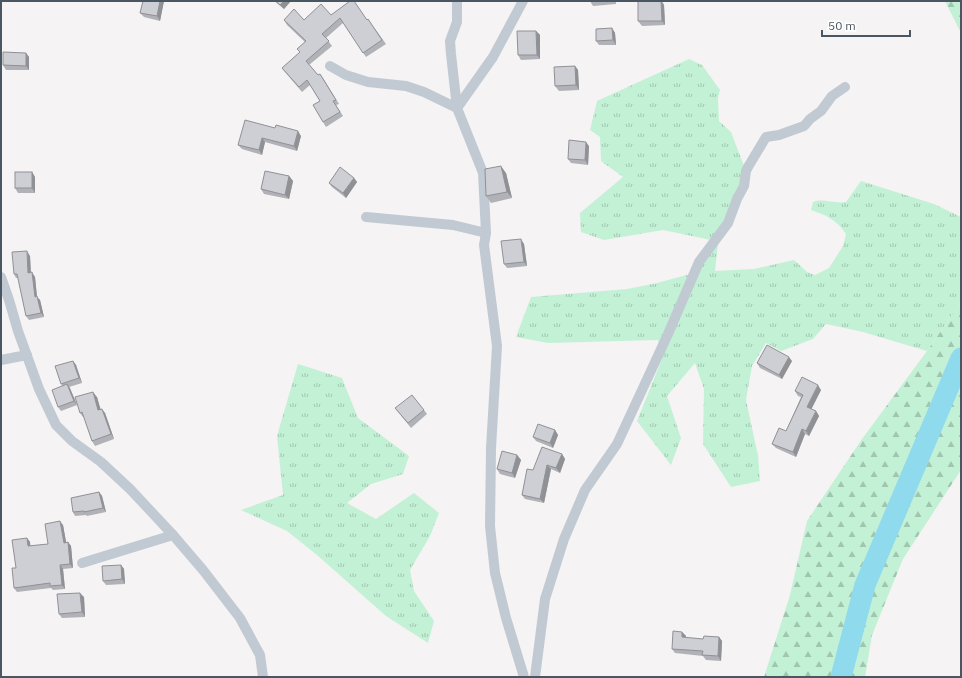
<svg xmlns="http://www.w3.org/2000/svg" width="962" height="678" font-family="'IBM Plex Sans',sans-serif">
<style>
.grass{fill:url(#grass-tufts)}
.forest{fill:url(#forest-firs)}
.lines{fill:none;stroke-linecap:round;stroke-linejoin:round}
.river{stroke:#90daee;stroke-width:21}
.street{stroke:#c1cad2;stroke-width:10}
.wall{fill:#b0b2b7}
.shaded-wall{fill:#909195}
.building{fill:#cdcfd5;stroke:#909195}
</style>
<defs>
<pattern id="grass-tufts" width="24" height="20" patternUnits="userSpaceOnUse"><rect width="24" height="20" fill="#c3f1d5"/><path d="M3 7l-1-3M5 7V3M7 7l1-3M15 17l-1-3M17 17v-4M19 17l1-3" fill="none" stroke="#a0c6b0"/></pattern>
<pattern id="forest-firs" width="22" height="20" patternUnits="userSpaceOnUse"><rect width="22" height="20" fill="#c3f1d5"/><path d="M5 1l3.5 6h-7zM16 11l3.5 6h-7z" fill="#a0c6b0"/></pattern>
</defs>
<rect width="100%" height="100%" fill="#f5f3f3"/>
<g class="grass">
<path d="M 689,59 L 702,65 L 720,90 L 718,98 L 719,121 L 731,132 L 746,171 L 719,235 L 715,271 L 754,269 L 794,260 L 807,272 L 815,275 L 829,268 L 843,246 L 846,234 C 837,220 826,215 811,210 L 813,202 C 825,198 832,204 846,202 L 861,181 L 934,204 L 961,217 L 961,302 L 927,351 L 863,332 L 826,324 L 813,339 L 781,351 L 766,343 L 752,366 L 746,400 L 758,456 L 760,481 L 731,487 L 703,444 L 704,389 L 695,363 L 667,396 L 681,438 L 671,465 L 637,421 L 662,359 L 658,340 L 548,343 L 516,337 L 531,297 L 627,289 L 657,283 L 694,273 L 716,241 L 663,230 L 604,240 L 581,232 L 580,213 L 623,177 L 601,161 L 600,137 L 590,130 L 597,101 Z"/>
<path d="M 298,364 L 342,378 L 358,418 L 409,456 L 403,474 L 371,484 L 347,503 L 376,519 L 414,493 L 439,513 L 430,536 L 410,570 L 414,591 L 434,621 L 428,643 L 386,616 L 317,555 L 287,531 L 241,510 L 283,495 L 277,436 Z"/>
</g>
<g class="forest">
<path d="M 945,1 L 961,1 L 961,33 Z"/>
<path d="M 961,302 L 961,470 L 903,559 L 872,635 L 865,677 L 764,677 L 790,595 L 807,521 L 862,439 L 927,351 Z"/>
</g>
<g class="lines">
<path class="river" d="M 841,677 L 865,585 L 961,358"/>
<g class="street">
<path d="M 457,1 L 457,22 L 450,41 L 451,54 L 457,108 L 483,173 L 486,233 L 484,245 L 497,346 L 491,448 L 490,526 L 495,573 L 506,618 L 524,677"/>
<path d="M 330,66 L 346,75 L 368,82 L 406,86 L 424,92 L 457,108 L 493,57 L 523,1"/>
<path d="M 366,217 L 453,225 L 486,233"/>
<path d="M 1,277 L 9,300 L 18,331 L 39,389 L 56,425 L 72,441 L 101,462 L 130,489 L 173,535 L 203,570 L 240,618 L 260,655 L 263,677"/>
<path d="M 1,360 L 27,355"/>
<path d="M 82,563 L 173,535"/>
<path d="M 535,677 L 545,599 L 564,539 L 585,490 L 617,444 L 668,334 L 699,262 L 728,223 L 737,199 L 744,186 L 746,171 L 748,167 L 766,137 L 779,135 L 804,126 L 810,119 L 821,111 L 832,96 L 845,87"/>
</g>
</g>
<g class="wall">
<path d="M 143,1 L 164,1 L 160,21 L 144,17 L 140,13 Z"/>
<path d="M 274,1 L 291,1 L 284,9 Z"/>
<path d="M 590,1 L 616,1 L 616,4 L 593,6 Z"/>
<path d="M 638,1 L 662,1 L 664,5 L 665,25 L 642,26 L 638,21 Z"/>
<path d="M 331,15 L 367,20 L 368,19 L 386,44 L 366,57 L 343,23 L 326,38 L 332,46 L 309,65 L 318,75 L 320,74 L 323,78 L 339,104 L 336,105 L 343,116 L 326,127 L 323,122 L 320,101 L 310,85 L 302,92 L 285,72 L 282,68 L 300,52 L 297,49 L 305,42 L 287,25 L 284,20 L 304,20 Z"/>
<path d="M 612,28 L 615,33 L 616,45 L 599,45 L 596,41 Z"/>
<path d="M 536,31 L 540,35 L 540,59 L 521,60 L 518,55 Z"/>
<path d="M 26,53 L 29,57 L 29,70 L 6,70 L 3,65 Z"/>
<path d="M 575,66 L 578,70 L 579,90 L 559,91 L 555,86 Z"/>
<path d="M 275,128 L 301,136 L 297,151 L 265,142 L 262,155 L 242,149 L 238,145 Z"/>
<path d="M 589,146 L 588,165 L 571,163 L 568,159 Z"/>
<path d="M 32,172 L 35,177 L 35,193 L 18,193 L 15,188 Z"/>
<path d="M 506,173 L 512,198 L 491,203 L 486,196 Z"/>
<path d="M 289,176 L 293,181 L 289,199 L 264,194 L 261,189 Z"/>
<path d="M 354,178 L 357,182 L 346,198 L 332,187 L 329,183 Z"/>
<path d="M 524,244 L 527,266 L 507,268 L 504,264 Z"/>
<path d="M 30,256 L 31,273 L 35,277 L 37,297 L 40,300 L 44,317 L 29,320 L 26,316 L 18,278 L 16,278 L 14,274 Z"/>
<path d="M 73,361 L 76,365 L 82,383 L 69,387 L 77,405 L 61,411 L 58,407 L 62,385 L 61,384 Z"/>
<path d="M 792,361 L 782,379 L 760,368 L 757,363 Z"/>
<path d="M 821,390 L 811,409 L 816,411 L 819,416 L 809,436 L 805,434 L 796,457 L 776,448 L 772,444 L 786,431 L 801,397 L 798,396 L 795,391 Z"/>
<path d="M 97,397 L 100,409 L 105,413 L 114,439 L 95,446 L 92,441 L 84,417 L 83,417 L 80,413 Z"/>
<path d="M 395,408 L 424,410 L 427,414 L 411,428 Z"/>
<path d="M 555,430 L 558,435 L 553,448 L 536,441 L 533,437 Z"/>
<path d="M 562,454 L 565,459 L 560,473 L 551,469 L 544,503 L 525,499 L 522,495 L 533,470 Z"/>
<path d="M 517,455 L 521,460 L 515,478 L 500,474 L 497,469 Z"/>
<path d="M 99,492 L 102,496 L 106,512 L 87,516 L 86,515 L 75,516 L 73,512 Z"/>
<path d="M 63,525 L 66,542 L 68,542 L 71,546 L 73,568 L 63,569 L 65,589 L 53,590 L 51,588 L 17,592 L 14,588 L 16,568 L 27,538 L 30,542 L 30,546 L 48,544 Z"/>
<path d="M 121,565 L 124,569 L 125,584 L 106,585 L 103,581 Z"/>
<path d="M 84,597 L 85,617 L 62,618 L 59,614 Z"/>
<path d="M 682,632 L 686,636 L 685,638 L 703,639 L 719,637 L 722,641 L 721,661 L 706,660 L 703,656 L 675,653 L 672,649 Z"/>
</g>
<g class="shaded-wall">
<path d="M 160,1 L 164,1 L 160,21 L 157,16 Z"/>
<path d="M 284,1 L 291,1 L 284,9 L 280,5 Z"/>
<path d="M 661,1 L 664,5 L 665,25 L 662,21 Z"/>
<path d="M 612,28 L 615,33 L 616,45 L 613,40 Z"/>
<path d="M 536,31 L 540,35 L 540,59 L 537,55 Z"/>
<path d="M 26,53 L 29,57 L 29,70 L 26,66 Z"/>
<path d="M 575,66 L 578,70 L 579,90 L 576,85 Z"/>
<path d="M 298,131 L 301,136 L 297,151 L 294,146 Z"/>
<path d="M 262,138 L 265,142 L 262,155 L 259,150 Z"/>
<path d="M 586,142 L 589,146 L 588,165 L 585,160 Z"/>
<path d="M 501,166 L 506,173 L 512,198 L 507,192 Z"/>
<path d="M 32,172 L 35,177 L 35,193 L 32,188 Z"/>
<path d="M 289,176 L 293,181 L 289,199 L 285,195 Z"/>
<path d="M 354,178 L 357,182 L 346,198 L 343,193 Z"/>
<path d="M 521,239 L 524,244 L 527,266 L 524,262 Z"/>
<path d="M 27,251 L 30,256 L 31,277 L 28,273 Z"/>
<path d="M 32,272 L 35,277 L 37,297 L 40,300 L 44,317 L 41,313 L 35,297 Z"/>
<path d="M 789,357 L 792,361 L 782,379 L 779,375 Z"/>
<path d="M 73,361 L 76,365 L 82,383 L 79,378 Z"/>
<path d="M 67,384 L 70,388 L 77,405 L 74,401 Z"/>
<path d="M 818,385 L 821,390 L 810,412 L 807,407 Z"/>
<path d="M 93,392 L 97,397 L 102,414 L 98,410 Z"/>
<path d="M 102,409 L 105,413 L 114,439 L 111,434 Z"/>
<path d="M 816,411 L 819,416 L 809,436 L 806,431 Z"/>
<path d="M 802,429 L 805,434 L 796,457 L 793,452 Z"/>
<path d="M 555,430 L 558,435 L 553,448 L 550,443 Z"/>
<path d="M 562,454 L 565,459 L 560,473 L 556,468 Z"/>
<path d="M 517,455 L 521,460 L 515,478 L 512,473 Z"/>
<path d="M 547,465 L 551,469 L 544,503 L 540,499 Z"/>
<path d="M 99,492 L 102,496 L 106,512 L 103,508 Z"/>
<path d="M 60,521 L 63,525 L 67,547 L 64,543 Z"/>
<path d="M 27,538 L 30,542 L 31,551 L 28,546 Z"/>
<path d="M 68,542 L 71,546 L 73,568 L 70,564 Z"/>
<path d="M 60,565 L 63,569 L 65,589 L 62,585 Z"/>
<path d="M 121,565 L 124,569 L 125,584 L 122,579 Z"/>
<path d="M 80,593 L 84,597 L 85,617 L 82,612 Z"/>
<path d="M 682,632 L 686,636 L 685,642 L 682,637 Z"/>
<path d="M 719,637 L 722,641 L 721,661 L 718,656 Z"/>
</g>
<g class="building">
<path d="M 143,1 L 160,1 L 157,16 L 140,13 Z"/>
<path d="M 276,1 L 284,1 L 280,5 Z"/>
<path d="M 350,1 L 354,1 L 367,20 L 368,19 L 382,40 L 363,53 L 340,18 L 322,34 L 329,41 L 306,61 L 318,75 L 320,74 L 336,100 L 333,101 L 340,112 L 323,122 L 313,105 L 320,101 L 307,80 L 299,87 L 282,68 L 300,52 L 297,49 L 306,41 L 284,20 L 294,9 L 304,20 L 321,4 L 331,15 Z"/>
<path d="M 638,1 L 661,1 L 662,21 L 638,21 Z"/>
<path d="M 612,28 L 613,40 L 596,41 L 596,29 Z"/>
<path d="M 517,31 L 536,31 L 537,55 L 518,55 Z"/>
<path d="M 3,52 L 26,53 L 26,66 L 3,65 Z"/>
<path d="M 575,66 L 576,85 L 555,86 L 554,67 Z"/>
<path d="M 245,120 L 275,128 L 276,125 L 298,131 L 294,146 L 262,138 L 259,150 L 238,145 Z"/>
<path d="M 569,140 L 586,142 L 585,160 L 568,159 Z"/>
<path d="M 501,166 L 507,192 L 486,196 L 485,169 Z"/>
<path d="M 340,167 L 354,178 L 343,193 L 329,183 Z"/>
<path d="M 265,171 L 289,176 L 285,195 L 261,189 Z"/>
<rect x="15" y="172" width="17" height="16"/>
<path d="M 521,239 L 524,262 L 504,264 L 501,241 Z"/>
<path d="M 27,251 L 28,273 L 32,272 L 35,297 L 37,296 L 41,313 L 26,316 L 17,274 L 14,274 L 12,252 Z"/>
<path d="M 767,345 L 789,357 L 779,375 L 757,363 Z"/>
<path d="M 73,361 L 79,378 L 61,384 L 55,366 Z"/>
<path d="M 802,377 L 818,385 L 807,407 L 816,411 L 806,431 L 802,429 L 793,452 L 772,444 L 779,428 L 786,431 L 803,395 L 795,391 Z"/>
<path d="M 67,384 L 74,401 L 58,407 L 52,390 Z"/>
<path d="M 93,392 L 98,410 L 102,409 L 111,434 L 92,441 L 82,412 L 80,413 L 75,397 Z"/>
<path d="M 412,395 L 424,410 L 408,423 L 395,408 Z"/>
<path d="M 538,424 L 555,430 L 550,443 L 533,437 Z"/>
<path d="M 542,447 L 562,454 L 556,468 L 547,465 L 540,499 L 522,495 L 527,469 L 533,470 Z"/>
<path d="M 502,451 L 517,455 L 512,473 L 497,469 Z"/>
<path d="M 99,492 L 103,508 L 84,512 L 84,511 L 73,512 L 71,498 Z"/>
<path d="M 60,521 L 64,543 L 68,542 L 70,564 L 60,565 L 62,585 L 50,586 L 50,583 L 14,588 L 12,568 L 16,568 L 12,540 L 27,538 L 28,546 L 48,544 L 45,524 Z"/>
<path d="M 121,565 L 122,579 L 103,581 L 102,566 Z"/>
<path d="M 80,593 L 82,612 L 59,614 L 57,594 Z"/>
<path d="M 673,631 L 682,632 L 682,637 L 703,639 L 704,636 L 719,637 L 718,656 L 702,655 L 703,651 L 672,649 Z"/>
</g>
<rect width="962" height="678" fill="none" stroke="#4a5661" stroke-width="4"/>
<path d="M822 30v6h88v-6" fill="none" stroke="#4a5661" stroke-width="2"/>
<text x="828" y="30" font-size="12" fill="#4a5661" stroke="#ffffff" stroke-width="3" paint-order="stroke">50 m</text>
</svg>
